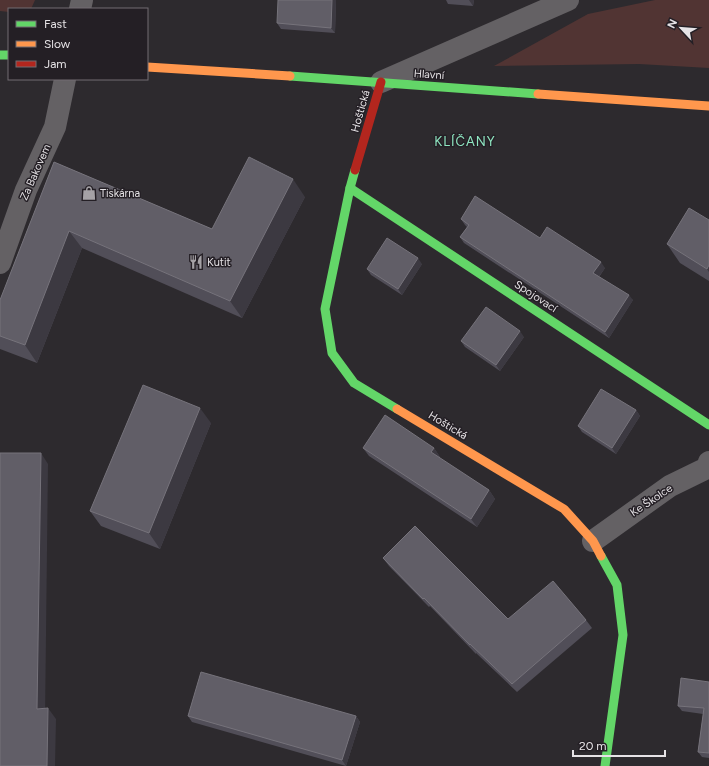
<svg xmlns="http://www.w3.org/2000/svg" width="709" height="766" font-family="Figtree,sans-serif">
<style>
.green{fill:#513433}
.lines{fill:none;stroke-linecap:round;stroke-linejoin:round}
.street{stroke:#646164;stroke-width:22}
.fast{stroke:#63d668;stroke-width:9}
.slow{stroke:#ff974d;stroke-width:9}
.jam{stroke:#b3261e;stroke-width:9}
.wall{fill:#514e58}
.shaded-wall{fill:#3c3941}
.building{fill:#615e67;stroke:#76737b}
.labels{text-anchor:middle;stroke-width:3;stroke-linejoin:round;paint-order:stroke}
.street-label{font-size:11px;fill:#e6e3e6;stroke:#241f25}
.poi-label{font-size:11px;fill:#e6e3e6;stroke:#241f25;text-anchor:start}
.quarter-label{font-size:13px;letter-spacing:1px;fill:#8fe7c2;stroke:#241f25}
</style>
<rect width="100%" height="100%" fill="#2d2a2e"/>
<g class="green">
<path d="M 0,0 L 35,0 L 31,9 L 9,9 L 9,12 L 0,11 Z"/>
<path d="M 655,0 L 709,0 L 709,68 L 639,64 L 494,66 L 588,14 Z"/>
</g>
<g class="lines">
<g class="street">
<path d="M 80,9 L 82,0"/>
<path d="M 381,82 L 568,0"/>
<path d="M 0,263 L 26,190 L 55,127 L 65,79"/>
<path d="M 593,541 L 670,486 L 707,468 L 709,462"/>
</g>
<g class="fast">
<path d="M 0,55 L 9,55"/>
<path d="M 290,76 L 538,94"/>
<path d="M 355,170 L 350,188 L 325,309 L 332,353 L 354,383 L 397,409"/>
<path d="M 350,188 L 709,425"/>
<path d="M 601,556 L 617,585 L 623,635 L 605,766"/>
</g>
<g class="slow">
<path d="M 147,67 L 290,76"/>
<path d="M 538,94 L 709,106"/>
<path d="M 397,409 L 564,509 L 593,541 L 601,556"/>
</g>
<path class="jam" d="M 355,170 L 381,82"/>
</g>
<g class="wall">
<path d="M 336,0 L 335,33 L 281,29 L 277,23 Z"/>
<path d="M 446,0 L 474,0 L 473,6 L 448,4 Z"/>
<path d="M 54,162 L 212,229 L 305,197 L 242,318 L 82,248 L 37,363 L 0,349 L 0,300 Z"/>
<path d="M 461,219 L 540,238 L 605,268 L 599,277 L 633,300 L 609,338 L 464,243 L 460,237 L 467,227 L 465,225 Z"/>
<path d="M 709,220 L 709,281 L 680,263 L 667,244 Z"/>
<path d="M 422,264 L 402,295 L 371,275 L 367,269 Z"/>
<path d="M 524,337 L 500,371 L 465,347 L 461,341 Z"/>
<path d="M 636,410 L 640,416 L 616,454 L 582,432 L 578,426 Z"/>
<path d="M 211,423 L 160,549 L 101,526 L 90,511 Z"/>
<path d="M 363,448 L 434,448 L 440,457 L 439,458 L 489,490 L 495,499 L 477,527 L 369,456 Z"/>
<path d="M 383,558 L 508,619 L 586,620 L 592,628 L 517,692 L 476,653 L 476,654 L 430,606 L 429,607 L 389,566 Z"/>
<path d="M 709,682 L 709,758 L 702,757 L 698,752 L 703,714 L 682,711 L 678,706 Z"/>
<path d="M 188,716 L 356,716 L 360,722 L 346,766 L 192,722 Z"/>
</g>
<g class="shaded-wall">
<path d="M 332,0 L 336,0 L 335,33 L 331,28 Z"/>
<path d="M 469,0 L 474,0 L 473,6 Z"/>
<path d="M 293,179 L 305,197 L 242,318 L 230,301 Z"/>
<path d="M 69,231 L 82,248 L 37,363 L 25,345 Z"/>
<path d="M 418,258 L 422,264 L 402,295 L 398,289 Z"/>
<path d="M 601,262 L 605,268 L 597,279 L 593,273 Z"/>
<path d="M 709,265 L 709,272 L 707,269 Z"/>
<path d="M 629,295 L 633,300 L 609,338 L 605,332 Z"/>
<path d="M 520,331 L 524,337 L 500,371 L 496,365 Z"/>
<path d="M 200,408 L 211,423 L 160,549 L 149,533 Z"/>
<path d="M 636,410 L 640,416 L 616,454 L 612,448 Z"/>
<path d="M 434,448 L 440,457 L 437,461 L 431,452 Z"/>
<path d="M 41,453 L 48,464 L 45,719 L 37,709 Z"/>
<path d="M 489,490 L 495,499 L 477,527 L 471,519 Z"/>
<path d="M 48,708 L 56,719 L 55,766 L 47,766 Z"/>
<path d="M 356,716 L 360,722 L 346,766 L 342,760 Z"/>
</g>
<g class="building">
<path d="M 278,0 L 332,0 L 331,28 L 277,23 Z"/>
<path d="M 249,157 L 293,179 L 230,301 L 69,231 L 25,345 L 0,336 L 0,300 L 54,162 L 212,229 Z"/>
<path d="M 475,196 L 540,238 L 547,227 L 601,262 L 593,273 L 629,295 L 605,332 L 460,237 L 469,225 L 461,219 Z"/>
<path d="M 689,208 L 709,220 L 709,265 L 707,269 L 667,244 Z"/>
<path d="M 387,238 L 418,258 L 398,289 L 367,269 Z"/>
<path d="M 486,307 L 520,331 L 496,365 L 461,341 Z"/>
<path d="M 143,385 L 200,408 L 149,533 L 90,511 Z"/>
<path d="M 601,389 L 636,410 L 612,448 L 578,426 Z"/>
<path d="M 385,415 L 434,448 L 431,452 L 489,490 L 471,519 L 363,448 Z"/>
<path d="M 0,453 L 41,453 L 37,709 L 48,708 L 47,766 L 0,766 Z"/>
<path d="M 415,526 L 508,619 L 553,581 L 586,620 L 512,684 L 470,644 L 470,645 L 424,598 L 423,599 L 383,558 Z"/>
<path d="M 201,672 L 356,716 L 342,760 L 188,716 Z"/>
<path d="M 681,678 L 709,682 L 709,753 L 698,752 L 704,708 L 678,706 Z"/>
</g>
<defs>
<symbol id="shop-bare" viewBox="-9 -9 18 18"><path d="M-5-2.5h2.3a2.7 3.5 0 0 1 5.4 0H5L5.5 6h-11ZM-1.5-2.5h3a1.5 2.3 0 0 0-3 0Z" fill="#a5a2a6" stroke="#241f25" stroke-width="2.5" paint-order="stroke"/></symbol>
<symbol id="restaurant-bare" viewBox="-9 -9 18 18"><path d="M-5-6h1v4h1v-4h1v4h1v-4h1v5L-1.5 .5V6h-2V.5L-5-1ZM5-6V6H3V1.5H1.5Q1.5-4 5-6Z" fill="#a5a2a6" stroke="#241f25" stroke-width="2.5" paint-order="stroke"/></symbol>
</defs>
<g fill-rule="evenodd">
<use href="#shop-bare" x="79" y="183" width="20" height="20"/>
<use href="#restaurant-bare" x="186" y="252" width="20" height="20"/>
</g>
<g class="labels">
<g class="street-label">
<text transform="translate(429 74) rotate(4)" y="4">Hlavní</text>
<text transform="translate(360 111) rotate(-74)" y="4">Hoštická</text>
<text transform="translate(35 172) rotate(-66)" y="4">Za Bakovem</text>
<text transform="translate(536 296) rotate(33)" y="4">Spojovací</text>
<text transform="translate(448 425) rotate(31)" y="4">Hoštická</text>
<text transform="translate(651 500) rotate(-34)" y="4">Ke Školce</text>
</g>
<g class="poi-label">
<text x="100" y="197">Tiskárna</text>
<text x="207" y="266">Kutit</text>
</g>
<g class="quarter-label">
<text x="465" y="146">KLÍČANY</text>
</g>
</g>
<rect x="8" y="8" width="140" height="72" fill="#241f25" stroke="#726d72"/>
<rect x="16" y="21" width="20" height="6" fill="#63d668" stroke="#726d72"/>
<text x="44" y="28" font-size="12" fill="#e6e3e6">Fast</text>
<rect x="16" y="41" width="20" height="6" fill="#ff974d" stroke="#726d72"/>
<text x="44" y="48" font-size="12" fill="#e6e3e6">Slow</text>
<rect x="16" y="61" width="20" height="6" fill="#b3261e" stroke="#726d72"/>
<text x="44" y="68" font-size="12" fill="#e6e3e6">Jam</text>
<g transform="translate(681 28) rotate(296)" stroke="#241f25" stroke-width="3" paint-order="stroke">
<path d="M0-3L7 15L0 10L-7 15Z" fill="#e6e3e6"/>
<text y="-6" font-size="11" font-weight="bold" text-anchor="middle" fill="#e6e3e6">N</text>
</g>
<path d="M573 750v6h92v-6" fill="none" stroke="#e6e3e6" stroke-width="2"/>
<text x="579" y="750" font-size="12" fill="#e6e3e6" stroke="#241f25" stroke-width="3" paint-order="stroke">20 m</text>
</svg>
